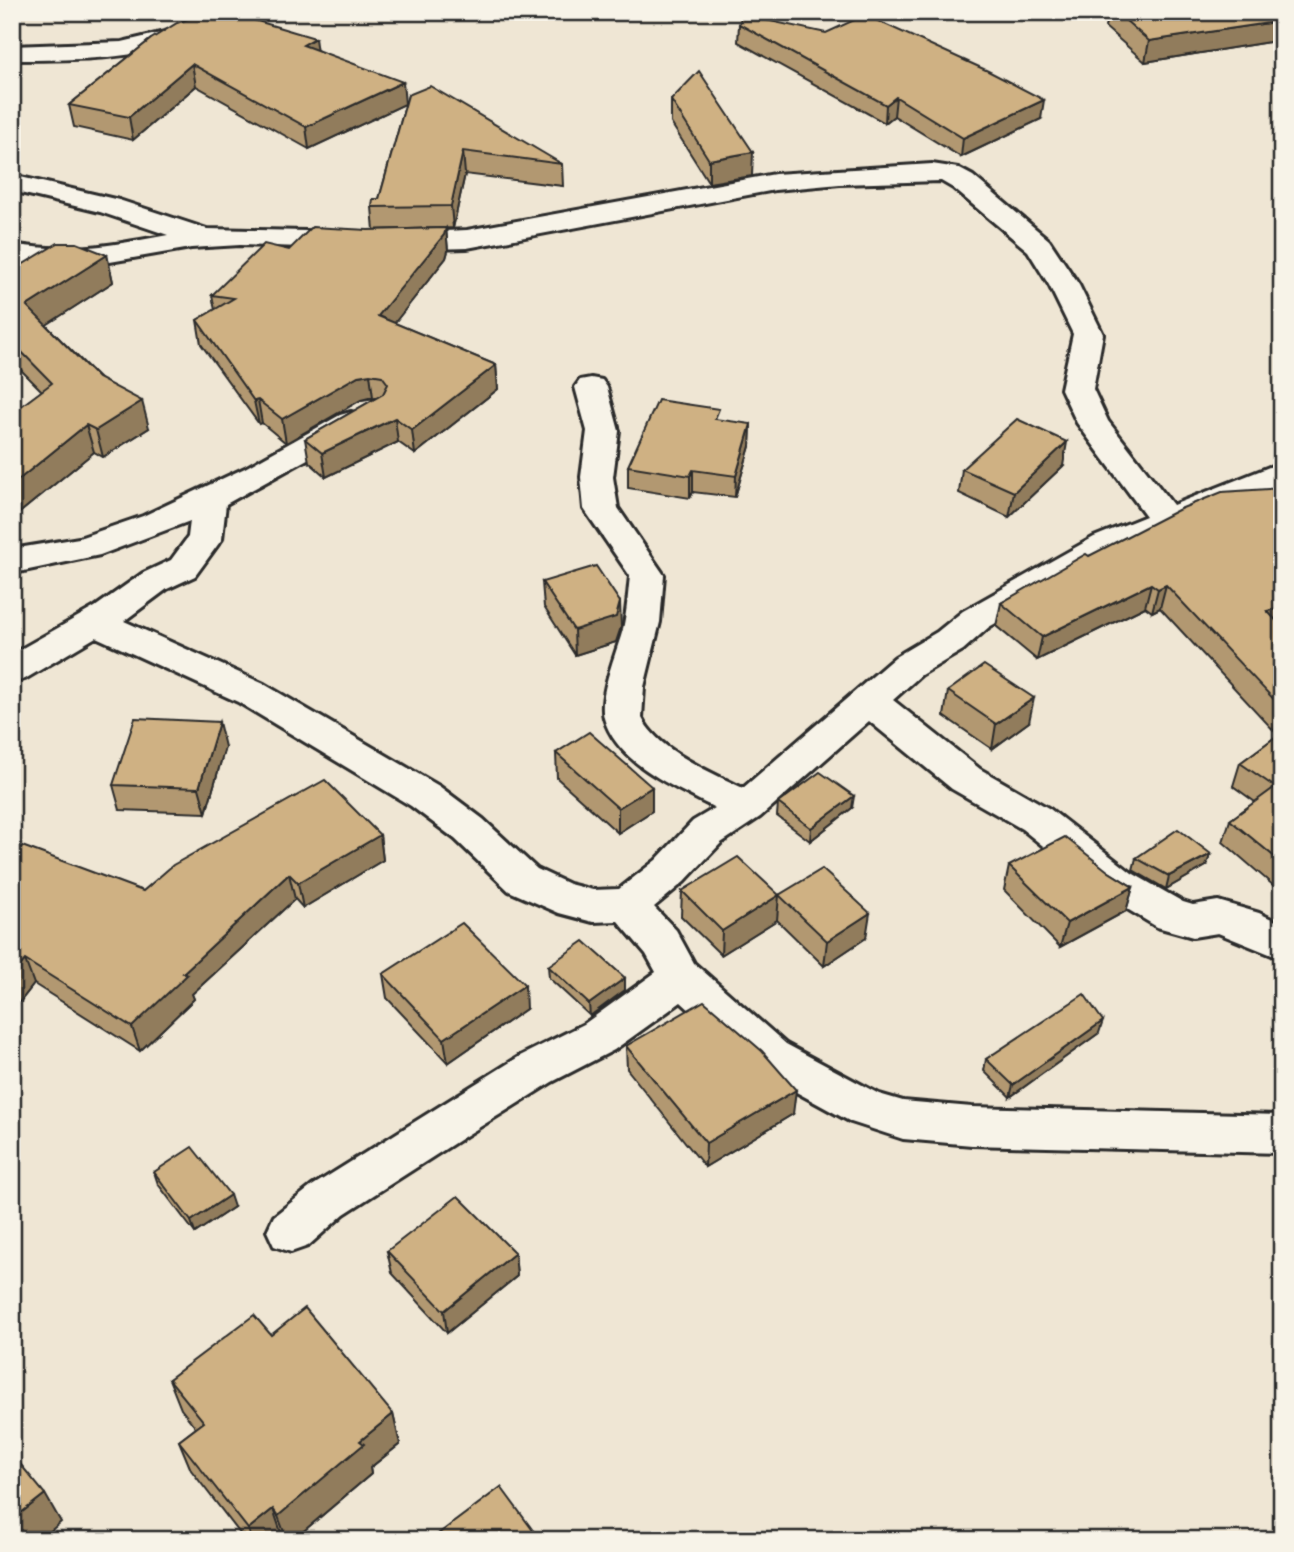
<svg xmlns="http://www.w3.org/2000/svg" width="1294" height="1552" font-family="'Patrick Hand',sans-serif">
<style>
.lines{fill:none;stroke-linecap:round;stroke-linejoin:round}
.minor-casing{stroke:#2b2b2b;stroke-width:6}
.minor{fill:#f7f3e8;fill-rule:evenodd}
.wall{fill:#b29871;stroke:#2b2b2b;stroke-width:2}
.shaded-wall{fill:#917c5c;stroke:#2b2b2b;stroke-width:2}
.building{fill:#cfb183;stroke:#2b2b2b;stroke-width:2}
</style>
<rect width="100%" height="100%" fill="#efe6d4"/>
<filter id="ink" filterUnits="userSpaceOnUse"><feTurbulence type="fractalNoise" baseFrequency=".0143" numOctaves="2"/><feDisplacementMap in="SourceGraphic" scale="14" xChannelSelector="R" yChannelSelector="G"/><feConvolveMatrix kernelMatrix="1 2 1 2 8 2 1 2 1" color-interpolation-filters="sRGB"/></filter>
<g filter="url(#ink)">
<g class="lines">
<defs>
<g id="minor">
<path d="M 186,27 L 195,29 L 198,34 L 195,39 C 135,60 75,60 12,60 L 12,46 L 122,42 Z"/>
<path d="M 932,164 L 958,168 L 973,176 L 1049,240 L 1079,285 L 1103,334 L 1093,389 L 1108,421 L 1173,505 L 1282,462 L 1282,484 L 1118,553 L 989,627 L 963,650 L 921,675 L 893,700 L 980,769 L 1050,809 L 1132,873 L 1183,902 L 1193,905 L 1218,901 L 1259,913 L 1282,924 L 1282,959 L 1218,933 L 1193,937 L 1157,927 L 1104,895 L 1022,829 L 952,789 L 869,721 L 760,817 L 721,843 L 684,882 L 654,907 L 676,930 L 694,963 L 786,1044 L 879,1094 L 903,1101 L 972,1107 L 1282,1115 L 1282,1153 L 972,1145 L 903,1139 L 851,1122 L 756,1070 L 681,1002 L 614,1050 L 552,1082 L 467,1135 L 344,1214 L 308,1246 L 291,1252 L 274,1246 L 267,1231 L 274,1216 L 312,1186 L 520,1056 L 584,1024 L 656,972 L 646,954 L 618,921 L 593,922 L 559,913 L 509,891 L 455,839 L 411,806 L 238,702 L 96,637 L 25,679 L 12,683 L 12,654 L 95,607 L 143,573 L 171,560 L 188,537 L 190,521 L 100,555 L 19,572 L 12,571 L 12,549 L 79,538 L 143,516 L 245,468 L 340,415 L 351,412 L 362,415 L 367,422 L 362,429 L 226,504 L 222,539 L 195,576 L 167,589 L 124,621 L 264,684 L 439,786 L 483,819 L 537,869 L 569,884 L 593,890 L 619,889 L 656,860 L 693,821 L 715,808 C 677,788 617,764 604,718 C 598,695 617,652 623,629 C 627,612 628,593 630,576 L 584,509 L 581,477 L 587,431 L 575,387 L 580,380 L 591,378 L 602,380 L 607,387 L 619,431 L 613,477 L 618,508 L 664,575 L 660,622 L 644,687 L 642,718 C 657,750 712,773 743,788 L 895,657 L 937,632 L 963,611 L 1094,537 L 1146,516 L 1077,423 L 1061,389 L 1073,334 L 1049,285 L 1028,251 L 953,188 L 941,181 L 840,184 L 775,190 L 467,248 L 402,250 L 240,245 L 191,248 L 81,267 L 46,266 L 12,262 L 12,244 C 67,254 114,245 168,235 L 100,212 L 12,191 L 12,175 L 119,200 L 207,229 L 402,233 L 467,230 L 775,174 Z"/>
</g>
</defs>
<use href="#minor" class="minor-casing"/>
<use href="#minor" class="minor"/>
</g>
<g class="wall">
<path d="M 1108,12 L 1282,12 L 1282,40 L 1145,62 L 1105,27 Z"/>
<path d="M 739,24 L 1041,119 L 961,157 L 894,116 L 885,123 L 738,42 Z"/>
<path d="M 151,39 L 317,50 L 405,104 L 309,149 L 196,86 L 133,140 L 74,127 L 69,105 Z"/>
<path d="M 408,95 L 562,164 L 563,186 L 465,174 L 453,228 L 374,230 L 372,207 L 379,199 Z"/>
<path d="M 671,100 L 752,176 L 709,183 L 671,123 Z"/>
<path d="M 446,228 L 448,251 L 446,258 L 394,323 L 496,365 L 498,389 L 415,454 L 398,442 L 326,477 L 309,462 L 305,439 L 376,398 L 361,400 L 286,443 L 262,423 L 259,424 L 201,344 L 197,320 L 215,310 L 212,295 L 289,250 L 368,230 Z"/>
<path d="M 107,255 L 113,282 L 46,325 L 149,428 L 103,457 L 94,452 L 12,519 L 12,413 L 42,391 L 12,361 L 12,271 Z"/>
<path d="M 751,424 L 750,446 L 735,497 L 693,492 L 690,498 L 628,488 L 628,466 Z"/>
<path d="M 1063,466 L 1009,517 L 959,493 L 962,469 Z"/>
<path d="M 1282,488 L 1282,893 L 1223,842 L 1230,820 L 1255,802 L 1233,786 L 1240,763 L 1278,735 L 1160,608 L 1152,612 L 1145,607 L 1037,660 L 996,626 L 1001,603 L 1089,556 Z"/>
<path d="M 542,582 L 621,627 L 616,642 L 575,655 L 544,607 Z"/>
<path d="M 948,691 L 1029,722 L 992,749 L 944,716 Z"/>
<path d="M 225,747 L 206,813 L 120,810 L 113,785 Z"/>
<path d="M 556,753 L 652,787 L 652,811 L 618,833 L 557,778 Z"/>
<path d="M 778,803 L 852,808 L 810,841 L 777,816 Z"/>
<path d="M 380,835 L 383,860 L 303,908 L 295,899 L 192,994 L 194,999 L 140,1051 L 34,984 L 19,1003 L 12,1000 L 12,854 L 143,891 Z"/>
<path d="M 1136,858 L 1206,866 L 1166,889 L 1133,870 Z"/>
<path d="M 1009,866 L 1109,872 L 1133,887 L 1126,911 L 1060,947 L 1004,890 Z"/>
<path d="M 682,891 L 779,895 L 866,938 L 824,966 L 777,920 L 721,955 L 681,916 Z"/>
<path d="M 548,966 L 625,978 L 625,990 L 590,1016 L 549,978 Z"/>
<path d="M 383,974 L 526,1009 L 448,1063 L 387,998 Z"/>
<path d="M 1099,1033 L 1010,1097 L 984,1071 L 986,1059 Z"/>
<path d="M 626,1046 L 793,1114 L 705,1167 L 627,1069 Z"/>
<path d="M 154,1172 L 234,1207 L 195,1233 L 158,1184 Z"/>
<path d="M 387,1251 L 515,1253 L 517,1276 L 447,1333 L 392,1273 Z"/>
<path d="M 271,1335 L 393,1414 L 400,1444 L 370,1468 L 371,1474 L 293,1540 L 285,1540 L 283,1538 L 280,1540 L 245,1540 L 191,1470 L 179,1441 L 196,1428 L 181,1409 L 169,1379 Z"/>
</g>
<g class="shaded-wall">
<path d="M 1282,21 L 1282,40 L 1145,62 L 1149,41 Z"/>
<path d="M 315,38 L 318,60 L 303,45 Z"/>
<path d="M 192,64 L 196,86 L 133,140 L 129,117 Z"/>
<path d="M 403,82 L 405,104 L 309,149 L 306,127 Z"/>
<path d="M 896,97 L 894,116 L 885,123 L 886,105 Z"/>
<path d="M 1044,100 L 1041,119 L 961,157 L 963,138 Z"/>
<path d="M 463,151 L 465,174 L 453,228 L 451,206 Z"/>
<path d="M 753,152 L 752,176 L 709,183 L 709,160 Z"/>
<path d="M 446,228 L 448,251 L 446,258 L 381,340 L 378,316 Z"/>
<path d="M 107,255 L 113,282 L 34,333 L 27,306 Z"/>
<path d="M 496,365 L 498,389 L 415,454 L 412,430 Z"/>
<path d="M 370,374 L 373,397 L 361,400 L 286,443 L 282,419 L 358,376 Z"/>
<path d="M 258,400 L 262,423 L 259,424 L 254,401 Z"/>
<path d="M 142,401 L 149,428 L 103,457 L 96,430 Z"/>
<path d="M 395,418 L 398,442 L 326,477 L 322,453 Z"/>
<path d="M 751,424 L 750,446 L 735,497 L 736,476 Z"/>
<path d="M 86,425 L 94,452 L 12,519 L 12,485 Z"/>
<path d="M 1067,442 L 1063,466 L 1009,517 L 1014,492 Z"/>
<path d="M 693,470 L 693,492 L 690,498 L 690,476 Z"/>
<path d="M 1151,584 L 1145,607 L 1037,660 L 1042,637 Z"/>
<path d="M 1166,585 L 1160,608 L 1152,612 L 1158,589 Z"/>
<path d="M 620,602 L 621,627 L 616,642 L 575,655 L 574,630 Z"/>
<path d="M 1282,608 L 1282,629 L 1267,611 Z"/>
<path d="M 1034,698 L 1029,722 L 992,749 L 996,724 Z"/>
<path d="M 219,722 L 225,747 L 206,813 L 199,788 Z"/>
<path d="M 652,787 L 652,811 L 618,833 L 618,808 Z"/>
<path d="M 854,796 L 852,808 L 810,841 L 811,828 Z"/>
<path d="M 380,835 L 383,860 L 303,908 L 298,883 Z"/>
<path d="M 1211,854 L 1206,866 L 1166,889 L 1169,876 Z"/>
<path d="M 289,874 L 295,899 L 192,994 L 194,999 L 140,1051 L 132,1027 L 183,973 Z"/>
<path d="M 1133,887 L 1126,911 L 1060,947 L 1067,923 Z"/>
<path d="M 779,895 L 777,920 L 721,955 L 722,931 Z"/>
<path d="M 870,913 L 866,938 L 824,966 L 827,941 Z"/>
<path d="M 25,960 L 34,984 L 19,1003 L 12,986 L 12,975 Z"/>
<path d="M 625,978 L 625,990 L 590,1016 L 589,1004 Z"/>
<path d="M 525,985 L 526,1009 L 448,1063 L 444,1039 Z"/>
<path d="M 1103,1021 L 1099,1033 L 1010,1097 L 1013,1085 Z"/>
<path d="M 796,1090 L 793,1114 L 705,1167 L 706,1143 Z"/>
<path d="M 230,1195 L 234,1207 L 195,1233 L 191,1221 Z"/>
<path d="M 515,1253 L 517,1276 L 447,1333 L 444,1311 Z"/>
<path d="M 393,1414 L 400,1444 L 370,1468 L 371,1474 L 293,1540 L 287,1540 L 278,1516 L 360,1441 Z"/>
<path d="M 45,1494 L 61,1522 L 40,1540 L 12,1540 L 12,1520 Z"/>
<path d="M 273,1509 L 283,1538 L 280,1540 L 252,1540 L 248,1529 Z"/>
</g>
<g class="building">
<path d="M 206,12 L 227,12 L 315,38 L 303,45 L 403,82 L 306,127 L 192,64 L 129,117 L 69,105 L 151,39 L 177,23 Z"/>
<path d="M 1116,12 L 1282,12 L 1282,21 L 1149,41 Z"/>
<path d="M 742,15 L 826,33 L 865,15 L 988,71 L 1044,100 L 963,138 L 896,97 L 886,105 L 739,24 Z"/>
<path d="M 699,71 L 753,152 L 709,160 L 671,100 Z"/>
<path d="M 430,86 L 562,164 L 463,151 L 451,206 L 372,207 L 373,199 L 379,199 L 408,95 Z"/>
<path d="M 312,227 L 368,230 L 446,228 L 444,235 L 378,316 L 496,365 L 412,430 L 395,418 L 322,453 L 305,439 L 383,394 L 388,384 L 382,376 L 370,374 L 358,376 L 282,419 L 258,400 L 254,401 L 197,320 L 234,298 L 212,295 L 264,244 L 289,250 Z"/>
<path d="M 58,243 L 77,243 L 107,255 L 27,306 L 98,378 L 142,401 L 96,430 L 86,425 L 12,485 L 12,413 L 52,383 L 12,342 L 12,271 Z"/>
<path d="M 658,400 L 719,409 L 715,419 L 751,424 L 736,476 L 693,470 L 690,476 L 628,466 Z"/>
<path d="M 1017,419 L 1067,442 L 1014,492 L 962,469 Z"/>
<path d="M 1282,488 L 1282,608 L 1267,611 L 1282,627 L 1282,708 L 1166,585 L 1158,589 L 1151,584 L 1042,637 L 1001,603 L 1086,554 L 1089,556 L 1180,509 L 1222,492 Z"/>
<path d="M 596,566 L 620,602 L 617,613 L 616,617 L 574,630 L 542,582 Z"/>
<path d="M 984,665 L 1034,698 L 996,724 L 948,691 Z"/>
<path d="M 135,718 L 219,722 L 199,788 L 113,785 Z"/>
<path d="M 589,732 L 652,787 L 618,808 L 556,753 Z"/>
<path d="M 1282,732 L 1282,863 L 1230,820 L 1275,787 L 1240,763 Z"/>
<path d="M 820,772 L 854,796 L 811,828 L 778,803 Z"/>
<path d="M 325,780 L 380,835 L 298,883 L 289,874 L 183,973 L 187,975 L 132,1027 L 25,960 L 12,975 L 12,854 L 13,855 L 22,846 L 143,891 L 173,865 Z"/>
<path d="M 1178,829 L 1211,854 L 1169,876 L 1136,858 Z"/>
<path d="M 1065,837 L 1109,872 L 1133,887 L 1067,923 L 1009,866 Z"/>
<path d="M 738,857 L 779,895 L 722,931 L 682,891 Z"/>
<path d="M 822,869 L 870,913 L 827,941 L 779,895 Z"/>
<path d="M 462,923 L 525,985 L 444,1039 L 383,974 Z"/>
<path d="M 584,941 L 625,978 L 589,1004 L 548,966 Z"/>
<path d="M 1084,994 L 1103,1021 L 1013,1085 L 986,1059 Z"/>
<path d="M 704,1001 L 762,1051 L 796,1090 L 706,1143 L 626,1046 Z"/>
<path d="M 192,1147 L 230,1195 L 191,1221 L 154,1172 Z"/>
<path d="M 458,1196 L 515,1253 L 444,1311 L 387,1251 Z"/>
<path d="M 305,1308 L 393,1414 L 360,1441 L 364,1444 L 278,1516 L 273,1509 L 248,1529 L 179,1441 L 204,1422 L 169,1379 L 254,1315 L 271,1335 Z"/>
<path d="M 12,1454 L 45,1494 L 12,1520 Z"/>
<path d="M 501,1487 L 540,1540 L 430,1540 Z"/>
</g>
</g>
<rect width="1294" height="1552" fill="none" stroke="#f7f3e8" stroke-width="42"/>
<rect x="21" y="21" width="1252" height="1510" fill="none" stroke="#2b2b2b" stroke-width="2.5" filter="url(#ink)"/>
</svg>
